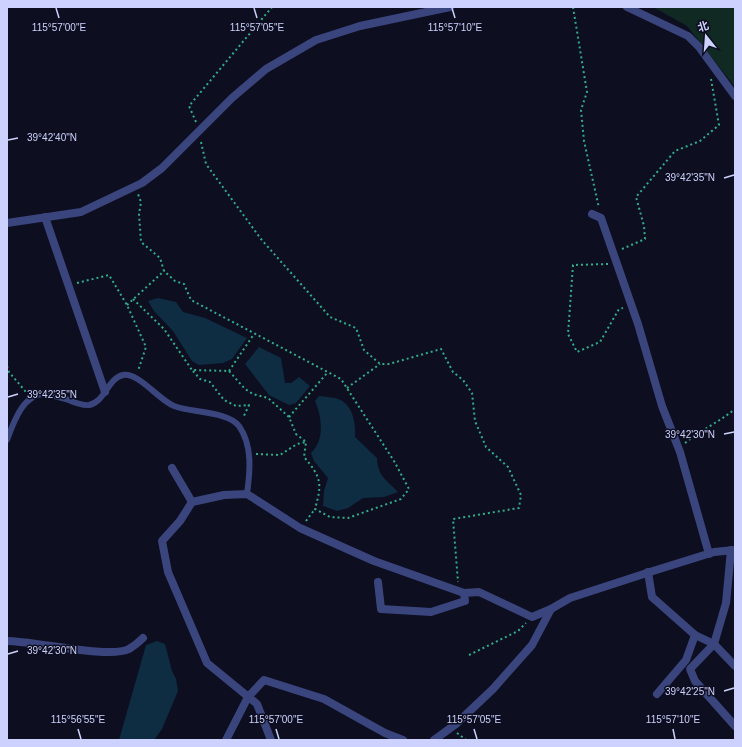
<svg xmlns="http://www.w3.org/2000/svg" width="742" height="747" font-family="Helvetica,'Noto Sans SC',sans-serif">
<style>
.green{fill:#102923}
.water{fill:#0e2d43}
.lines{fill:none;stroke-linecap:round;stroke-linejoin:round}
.path{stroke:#31ad8c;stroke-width:2;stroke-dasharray:2 3;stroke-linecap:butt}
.service{stroke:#3a457d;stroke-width:6}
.minor{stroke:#3a457d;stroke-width:8}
.tertiary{stroke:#3a457d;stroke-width:8}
.ticks{fill:none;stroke:#cdd1fd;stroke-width:1.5}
.ticks-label{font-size:10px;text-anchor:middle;fill:#cdd1fd;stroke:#0d0e1f;stroke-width:3;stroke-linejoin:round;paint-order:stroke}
</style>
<rect width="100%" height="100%" fill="#0d0e1f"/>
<path class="green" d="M 653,7 L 735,7 L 735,87 L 687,26 Z"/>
<g class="water">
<path d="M 158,298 L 176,302 L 183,312 L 205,318 L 247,338 L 232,359 L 223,363 L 199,365 L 192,361 L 173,331 L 154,311 L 148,301 Z"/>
<path d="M 259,347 L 281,358 L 285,383 L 291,383 L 299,377 L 310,386 L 296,403 L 289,405 L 269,395 L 245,364 Z"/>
<path d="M 319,396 C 325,397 333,397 338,399 C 353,404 356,424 355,437 L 377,458 C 378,477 386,479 398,492 L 384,497 L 363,498 L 348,508 L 337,511 L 323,506 L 324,491 L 328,478 L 314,461 L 311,453 C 325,440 322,417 315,401 Z"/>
<path d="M 157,641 L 165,644 L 172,671 L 176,679 L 178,691 L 162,729 L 154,740 L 119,740 L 146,645 Z"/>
</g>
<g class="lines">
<g class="path">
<path d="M 573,7 L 587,92 L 581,110 L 584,141 L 599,208"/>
<path d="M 196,122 L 189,106 L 272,7"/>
<path d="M 201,142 L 206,164 L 261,239 L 330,317 L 356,328 L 364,350 L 380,364 L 389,364 L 441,349 L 453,372 L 463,380 L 472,393 L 475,421 L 486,447 L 508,467 L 521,495 L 519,508 L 453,519 L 458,582"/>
<path d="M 622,249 L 645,239 L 644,226 L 636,197 L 675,151 L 700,141 L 719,125 L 711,79"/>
<path d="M 608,264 L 573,265 L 568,334 L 577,352 L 600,342 L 619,309 L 623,308"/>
<path d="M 77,283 L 109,275 L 127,305 L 146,347 L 138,371"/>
<path d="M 133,299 L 164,329 L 192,370 L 229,371 L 245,389 L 253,394 L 268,398 L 289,417 L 296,434 L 306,442 L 304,457 C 322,478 322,484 315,509 L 330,517 L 348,518 L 401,499 L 409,489 L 394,461 L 341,379 L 191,300 L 184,284 L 175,281 L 164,271"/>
<path d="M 127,305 L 164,271 L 160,258 L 141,242 L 139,214 L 141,202 L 138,194"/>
<path d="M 7,366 L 9,372 L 26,392"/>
<path d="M 193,371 L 200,379 L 210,382 L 224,400 L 236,406 L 249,405 L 243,418"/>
<path d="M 229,371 L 254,334"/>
<path d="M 347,388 L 380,364"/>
<path d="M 289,417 L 328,372"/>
<path d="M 685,443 C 701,430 719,422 735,409"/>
<path d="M 256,454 L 280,455 L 297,444 L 306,442"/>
<path d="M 306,521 L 315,509"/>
<path d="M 469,655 L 518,631 L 526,623"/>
<path d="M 457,733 L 466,740"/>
</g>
<path class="service" d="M 7,440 C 13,424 23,393 45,394 C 52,395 59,397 66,399 C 73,402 82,406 89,405 C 105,402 108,378 123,375 C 138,372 159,400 174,406 C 191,413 228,411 239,426 C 253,446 250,472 247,494"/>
<g class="minor">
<path d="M 627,7 L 688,36 L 699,47 L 735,96"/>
<path d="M 592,214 L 601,218 L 638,324 L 662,406 L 680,452 L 709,554"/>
<path d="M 45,217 L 105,392"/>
<path d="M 7,223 L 81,212 L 142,183 L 162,168 L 232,98 L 266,69 L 316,40 L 360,26 L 450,7"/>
<path d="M 172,468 L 192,502"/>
<path d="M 731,550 L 726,603 L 714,644 L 690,669 L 695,681 L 735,726"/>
<path d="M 648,572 L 652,597 L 695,635 L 714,644 L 735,666"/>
<path d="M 378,582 L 381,609 L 431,612 L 465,601 L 464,593"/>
<path d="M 7,641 C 34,641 109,659 129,649 C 134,646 139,642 143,638"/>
<path d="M 657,694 L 686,660 L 695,635"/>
<path d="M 226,740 L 248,697 L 264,680 L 324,699 L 385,733 L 403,740"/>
<path d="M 271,740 L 257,704 L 207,663 L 168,572 L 162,541 L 180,521 L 192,502 L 224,495 L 247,494 L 300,528 L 374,561 L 464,593 L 479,592 L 532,617 L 551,609"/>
</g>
<path class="tertiary" d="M 434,740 L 456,724 L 493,689 L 532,645 L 551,609 L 570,598 L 653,571 L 714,552 L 735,550"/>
</g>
<path class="ticks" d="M 56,8 L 59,18M 254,8 L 257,18M 452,8 L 455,18M 8,140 L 18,138M 724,178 L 734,175M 8,397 L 18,394M 724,434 L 734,432M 8,654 L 18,651M 724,691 L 734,688M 78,729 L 81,739M 276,729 L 279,739M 474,729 L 477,739M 673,729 L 675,739"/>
<g class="ticks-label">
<text x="59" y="31">115°57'00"E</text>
<text x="257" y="31">115°57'05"E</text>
<text x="455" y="31">115°57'10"E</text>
<text x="52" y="141">39°42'40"N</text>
<text x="690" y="181">39°42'35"N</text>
<text x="52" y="398">39°42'35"N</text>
<text x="690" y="438">39°42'30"N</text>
<text x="52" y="654">39°42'30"N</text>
<text x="690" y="695">39°42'25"N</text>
<text x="78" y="723">115°56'55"E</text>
<text x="276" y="723">115°57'00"E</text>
<text x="474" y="723">115°57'05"E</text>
<text x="673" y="723">115°57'10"E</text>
</g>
<rect width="742" height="747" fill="none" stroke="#cdd1fd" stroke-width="16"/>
<g transform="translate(706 36) rotate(343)" stroke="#0d0e1f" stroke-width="3" paint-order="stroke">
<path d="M0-3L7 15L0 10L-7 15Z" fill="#cdd1fd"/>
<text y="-6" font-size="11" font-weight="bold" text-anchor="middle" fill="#cdd1fd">北</text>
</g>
</svg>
